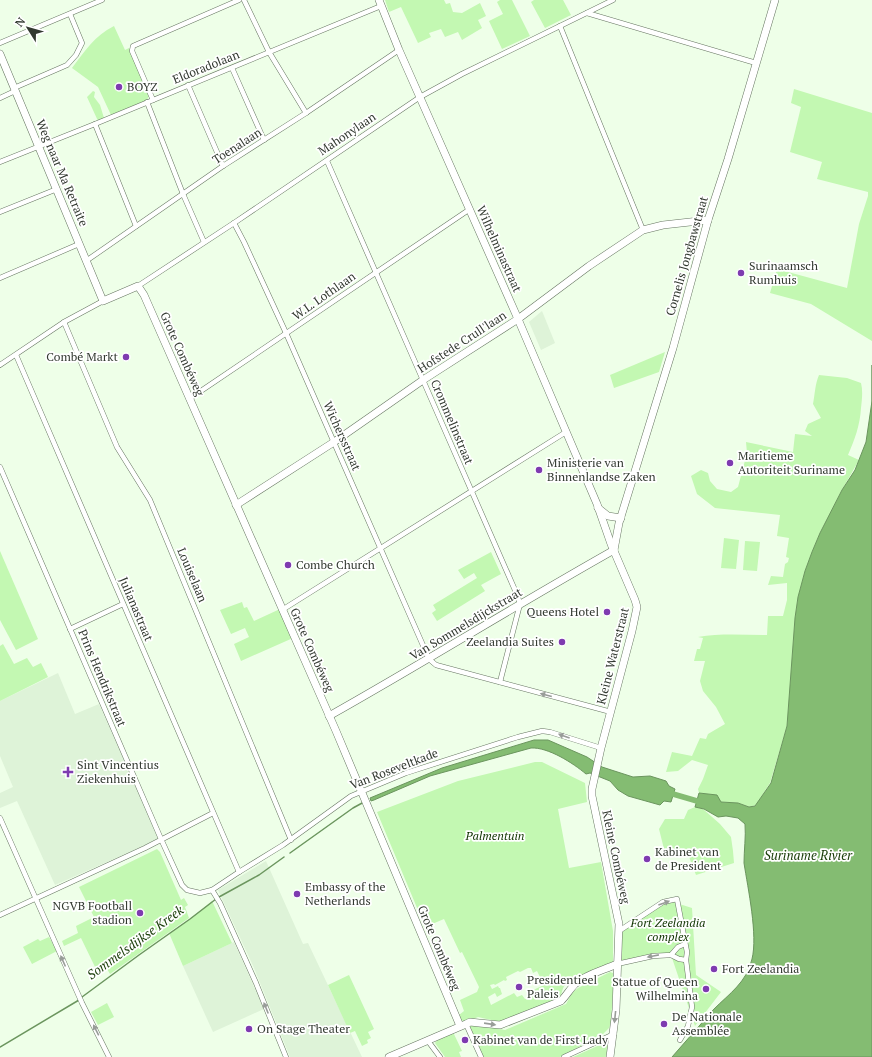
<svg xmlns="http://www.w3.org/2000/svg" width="872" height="1057" font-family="'PT Serif',serif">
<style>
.built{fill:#def3d8}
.green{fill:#c3f8b2;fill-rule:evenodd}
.water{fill:#84bc72;stroke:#6b955e}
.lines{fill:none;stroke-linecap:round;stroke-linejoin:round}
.stream{stroke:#6b955e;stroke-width:1.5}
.canal{stroke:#84bc72;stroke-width:5.5}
.street-casing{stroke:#667561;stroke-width:5.5}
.secondary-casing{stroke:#667561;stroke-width:8}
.street{stroke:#fff;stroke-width:4.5}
.secondary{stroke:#fff;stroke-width:7}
.oneway{fill:#989c98}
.poi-dot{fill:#7e3bb0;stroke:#fff;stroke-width:1.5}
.labels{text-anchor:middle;stroke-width:3.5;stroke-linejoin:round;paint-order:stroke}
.street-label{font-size:12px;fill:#323930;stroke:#fff}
.poi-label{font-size:12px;fill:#323930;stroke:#fff;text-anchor:start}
.park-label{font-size:12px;font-style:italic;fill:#103400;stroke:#fff}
.water-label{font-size:13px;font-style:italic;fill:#173b06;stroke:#fff}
</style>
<rect width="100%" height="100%" fill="#eeffe8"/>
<g class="built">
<path d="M 542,311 L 555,343 L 541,350 L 529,322 Z"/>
<path d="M 58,673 L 75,714 L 99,704 L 159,839 L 55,885 L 17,801 L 0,808 L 0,793 L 13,787 L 0,756 L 0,701 Z"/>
<path d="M 266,861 L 303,944 L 308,943 L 362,1057 L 290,1057 L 254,968 L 218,890 Z"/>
<path d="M 234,942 L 264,1009 L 213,1032 L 183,966 Z"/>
</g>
<g class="green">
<path d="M 385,0 L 444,0 L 446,4 L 450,3 L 453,12 L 462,13 L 480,3 L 486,16 L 478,20 L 482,28 L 462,40 L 458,32 L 445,37 L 441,29 L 429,33 L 431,37 L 418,43 L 401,7 L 389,12 Z"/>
<path d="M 500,0 L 512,0 L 530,36 L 502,49 L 489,21 L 503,14 L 497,2 Z"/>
<path d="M 534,0 L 563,0 L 571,15 L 545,28 L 531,2 Z"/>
<path d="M 114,26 L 125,50 L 129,48 L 149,96 L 147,100 L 111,115 L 98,87 L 72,68 C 85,51 94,36 114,26 Z"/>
<path d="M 794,89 L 872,113 L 872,341 L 811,304 L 770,293 L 777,269 L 847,288 L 859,224 L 868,196 L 868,192 L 817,179 L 822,162 L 790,152 L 801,107 L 791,103 Z"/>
<path d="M 93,91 L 95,92 L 94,97 L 100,105 L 104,118 L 98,121 L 87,97 Z"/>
<path d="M 665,352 L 659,372 L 614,388 L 610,375 Z"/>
<path d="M 819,375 L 847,378 L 861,383 C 863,391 862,399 861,408 C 860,425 855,439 848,455 L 859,460 L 842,490 L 820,533 L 812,552 L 805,571 L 798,597 L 795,618 L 787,726 L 770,783 L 756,805 L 749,807 L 738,803 L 721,802 L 708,794 L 699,793 L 698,789 L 703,779 L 708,765 L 692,760 L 678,771 L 666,772 L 672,752 L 692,756 L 700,738 L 706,739 L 708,734 L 725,724 L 716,707 L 703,691 L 700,681 L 705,661 L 694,661 L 697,649 L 700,649 L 703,638 L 698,637 C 720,633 744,635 767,635 L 768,616 L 783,616 L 787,600 L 787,583 L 768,585 L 771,576 L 783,577 L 785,564 L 788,562 L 789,558 L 786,557 L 789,538 L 777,536 L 780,515 L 715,508 L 697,494 L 691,476 L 701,470 L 708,473 L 710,481 L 717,489 L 731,492 L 738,487 L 747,453 L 746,442 L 793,452 L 795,434 L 812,436 L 805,431 L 808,424 L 821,418 L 813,404 C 815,394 815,384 819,375 Z"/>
<path d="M 724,538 L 739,540 L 736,569 L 721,568 Z"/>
<path d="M 745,541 L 760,542 L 757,571 L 743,570 Z"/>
<path d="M 0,551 L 38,639 L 16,650 L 0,620 Z"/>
<path d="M 491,552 L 501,574 L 481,585 L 485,591 L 437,621 L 432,613 L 436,610 L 433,605 L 477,578 L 474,573 L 464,579 L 458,570 Z"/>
<path d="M 242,602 L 244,608 L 247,607 L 254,621 L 280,609 L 293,638 L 241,661 L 234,644 L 249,637 L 245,628 L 231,634 L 220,610 Z"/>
<path d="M 3,644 L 14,664 L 27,658 L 33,667 L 41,663 L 48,677 L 0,701 L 0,646 Z"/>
<path d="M 535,762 L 542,762 L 585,783 L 587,802 L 558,809 L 569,868 L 601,862 L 613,931 L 613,963 L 565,985 C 561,990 563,995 557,999 L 500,1022 L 478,1017 L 466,1022 L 461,1020 L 459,1015 L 464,1011 L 460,1000 L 477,992 L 479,987 L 462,952 L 460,953 L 444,919 L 425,927 L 377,812 L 458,781 ZM 528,968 L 531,968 L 533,973 L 537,971 L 544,985 L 531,991 L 533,996 L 525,999 L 522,995 L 517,997 L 514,993 L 491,1005 L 488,997 L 495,993 L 497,997 L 502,994 L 500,988 L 499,988 L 498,986 L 492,989 L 490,985 L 494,984 L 495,985 L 504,980 L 505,981 L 507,980 L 506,977 L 518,971 L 520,972 Z"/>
<path d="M 695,807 L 703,809 L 720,824 L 731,837 L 733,851 L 734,863 L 696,875 L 686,849 L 673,853 L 665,853 L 659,829 L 665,819 L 684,819 L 688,810 Z"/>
<path d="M 157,849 L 160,852 L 181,900 L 184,898 L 188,905 L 185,907 L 189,918 L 110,974 L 107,969 L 102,971 L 101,970 L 97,971 L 81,938 L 64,946 L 62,941 L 78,933 L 76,926 L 94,917 L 79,887 Z"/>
<path d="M 212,901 L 232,943 L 183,966 L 169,933 L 190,919 Z"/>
<path d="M 670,901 L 692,908 L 696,975 L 721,992 L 695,1026 L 671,955 L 617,964 L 619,931 L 664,902 Z"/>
<path d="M 49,937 L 57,951 L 32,964 L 23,947 L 38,939 L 40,941 Z"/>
<path d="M 610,972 L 613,973 L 614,976 L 611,1023 L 609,1028 L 603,1034 L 560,1057 L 482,1057 L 468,1026 L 480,1025 L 505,1030 L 566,1004 L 572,993 L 578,988 Z"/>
<path d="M 349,975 L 374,1029 L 368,1032 L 371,1038 L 367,1040 L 368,1043 L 362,1046 L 355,1031 L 350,1033 L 328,985 Z"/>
<path d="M 107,1003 L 114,1017 L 98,1025 L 91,1012 Z"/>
<path d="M 453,1032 L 462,1051 L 459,1052 L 461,1057 L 445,1057 L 435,1043 L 438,1039 Z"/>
<path d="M 604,1043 L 607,1044 L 608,1047 L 606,1057 L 573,1057 Z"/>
</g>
<g class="water">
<path d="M 872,365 L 872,1057 L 672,1057 C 686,1041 700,1025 714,1009 C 729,994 747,982 752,959 C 758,935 748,889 744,863 C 744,850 746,837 745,824 L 738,818 L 726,816 L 718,817 L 704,809 L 695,807 L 699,793 L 717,795 L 721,802 L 738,803 L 749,807 L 755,806 L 771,783 L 787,726 L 795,618 L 798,597 L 805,571 L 812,552 L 820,533 L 842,490 L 855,470 L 866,442 L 872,401 Z"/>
<path d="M 534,740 L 548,740 L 587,757 L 602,767 L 633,777 L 650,776 L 666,781 L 669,786 L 675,789 L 671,802 L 664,801 L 660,805 L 628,796 L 618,790 L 610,781 L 590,773 L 586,774 C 573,763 548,747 531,748 L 430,776 L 374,800 L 371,801 L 370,798 L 442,768 Z"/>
</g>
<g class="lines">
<g class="stream">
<path d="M 290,853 L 353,808 L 364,802"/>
<path d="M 219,897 L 259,875 L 284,857"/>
<path d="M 82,997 L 139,955 L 190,919 L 216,899"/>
<path d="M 0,1047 L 79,1000"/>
</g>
<path class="canal" d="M 673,794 L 697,801"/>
<defs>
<g id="street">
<path d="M 244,0 L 269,52 L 306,113"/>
<path d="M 587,13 L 756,63"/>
<path d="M 560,26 L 643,230"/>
<path d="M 0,43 L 102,0"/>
<path d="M 232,68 L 264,140"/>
<path d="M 188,85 L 223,166"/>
<path d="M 14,88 L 67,65 L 76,55 L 82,43 L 70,14"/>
<path d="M 0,98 L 15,91"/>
<path d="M 153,100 L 132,51 L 133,46 L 239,0"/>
<path d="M 147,102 L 183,194 L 204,242"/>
<path d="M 95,124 L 136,226"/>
<path d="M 327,161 C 392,306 453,452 518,597 L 520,604 L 500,682"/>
<path d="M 0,162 L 95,124 L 381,6"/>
<path d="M 0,212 L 57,189"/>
<path d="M 234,223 L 244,242 L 286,333 L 429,659 L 436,665 L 611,712"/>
<path d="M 86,261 L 223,166 L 306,113 L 399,50"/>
<path d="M 0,278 L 79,244"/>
<path d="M 138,286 L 234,223 L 420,97 L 462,74 L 613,0"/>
<path d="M 64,322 L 117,447 L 150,500 L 291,840"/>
<path d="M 16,355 L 239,872"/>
<path d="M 0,365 L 64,322 L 103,301"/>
<path d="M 189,399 L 470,209"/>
<path d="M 0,467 L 161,839 L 182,885 L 187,890 L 200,893 L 212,890 L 239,872 L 283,845 L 351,796 L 406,773 L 518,737 L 542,731 L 550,732 L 601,748"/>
<path d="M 282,610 L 566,432"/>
<path d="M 70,629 L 123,604"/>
<path d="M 0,818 L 82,1003 L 109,1057"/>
<path d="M 212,890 L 220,903 L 256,983 L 286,1057"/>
<path d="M 0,915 L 145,848 L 213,813"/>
<path d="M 619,931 L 663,902 L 677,899 L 687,952 L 686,960 L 692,1007 L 688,1026 L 680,1040"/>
<path d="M 671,955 L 679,959 L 686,960"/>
<path d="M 617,964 L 653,956 L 671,955 L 678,947 L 685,944"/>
<path d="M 466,1024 L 481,1057"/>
<path d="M 428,1041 L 440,1057"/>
<path d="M 564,1057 L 614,1034"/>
</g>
<g id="secondary">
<path d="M 379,0 L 399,50 L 518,319 L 597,504 L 611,544 L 635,600 L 637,607 L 632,631 L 601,748 L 592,789 L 592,796 L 619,924 L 616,1010 L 610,1057"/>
<path d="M 0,54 L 103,301 L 138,286 L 144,295 L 336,731 L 460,1026"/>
<path d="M 236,505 L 334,442 L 423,380 L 518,319 L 589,266 L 643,230 L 663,225 L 708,220"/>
<path d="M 598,508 L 608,516 L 621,518"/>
<path d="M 614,550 L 619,523 L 673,348 L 708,220 L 728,159 L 775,0"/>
<path d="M 329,716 C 425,662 518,604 614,550"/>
<path d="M 389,1057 L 466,1024 L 470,1022 L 479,1023 L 500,1025 L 561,1001 C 566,996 570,989 575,984 C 586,974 604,970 617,964"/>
</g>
</defs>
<use href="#street" class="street-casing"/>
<use href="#secondary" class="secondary-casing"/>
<use href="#street" class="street"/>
<use href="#secondary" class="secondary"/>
</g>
<defs><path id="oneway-solid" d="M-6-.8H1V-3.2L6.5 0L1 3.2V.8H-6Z"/></defs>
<g class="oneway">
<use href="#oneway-solid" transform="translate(546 695) rotate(-165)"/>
<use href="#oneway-solid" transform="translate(564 736) rotate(-160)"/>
<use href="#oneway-solid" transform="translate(664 903) rotate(-20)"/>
<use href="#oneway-solid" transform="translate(653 956) rotate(169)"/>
<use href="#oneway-solid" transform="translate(63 961) rotate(-114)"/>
<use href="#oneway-solid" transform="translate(266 1008) rotate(-112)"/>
<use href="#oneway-solid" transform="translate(615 1017) rotate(96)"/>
<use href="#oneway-solid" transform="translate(490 1024) rotate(8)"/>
<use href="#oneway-solid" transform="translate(96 1030) rotate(-117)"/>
</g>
<g class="poi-dot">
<circle cx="119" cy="87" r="4"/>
<circle cx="741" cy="273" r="4"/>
<circle cx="126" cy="357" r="4"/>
<circle cx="730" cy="463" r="4"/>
<circle cx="539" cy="470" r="4"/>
<circle cx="288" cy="565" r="4"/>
<circle cx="607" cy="612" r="4"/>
<circle cx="562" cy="642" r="4"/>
<path d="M66 766h4v4h4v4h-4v4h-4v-4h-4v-4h4z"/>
<circle cx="647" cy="859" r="4"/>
<circle cx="297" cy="894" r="4"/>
<circle cx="140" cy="913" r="4"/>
<circle cx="714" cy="969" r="4"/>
<circle cx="519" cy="987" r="4"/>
<circle cx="706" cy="989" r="4"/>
<circle cx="664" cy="1024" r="4"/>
<circle cx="249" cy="1029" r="4"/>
<circle cx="465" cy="1040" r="4"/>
</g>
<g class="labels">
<g class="street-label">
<text transform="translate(206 67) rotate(-22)" y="4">Eldoradolaan</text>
<text transform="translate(347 134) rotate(-34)" y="4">Mahonylaan</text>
<text transform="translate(237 146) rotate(-33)" y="4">Toenalaan</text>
<text transform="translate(62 173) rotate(67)" y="4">Weg naar Ma Retraite</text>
<text transform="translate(499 249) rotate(66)" y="4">Wilhelminastraat</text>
<text transform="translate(687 256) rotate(-74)" y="4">Cornelis Jongbawstraat</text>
<text transform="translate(324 296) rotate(-35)" y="4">W.L. Lothlaan</text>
<text transform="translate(462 342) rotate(-33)" y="4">Hofstede Crull'laan</text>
<text transform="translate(182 354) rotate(66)" y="4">Grote Combéweg</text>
<text transform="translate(452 422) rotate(67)" y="4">Crommelinstraat</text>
<text transform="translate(342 436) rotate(66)" y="4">Wichersstraat</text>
<text transform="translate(192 575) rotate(67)" y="4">Louiselaan</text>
<text transform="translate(136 609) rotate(67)" y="4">Julianastraat</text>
<text transform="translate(466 624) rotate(-31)" y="4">Van Sommelsdijckstraat</text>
<text transform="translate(312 650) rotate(66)" y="4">Grote Combéweg</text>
<text transform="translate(613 656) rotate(-76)" y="4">Kleine Waterstraat</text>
<text transform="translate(102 678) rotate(67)" y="4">Prins Hendrikstraat</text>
<text transform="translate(394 769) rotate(-21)" y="4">Van Roseveltkade</text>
<text transform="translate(616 857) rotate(78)" y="4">Kleine Combéweg</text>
<text transform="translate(439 948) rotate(67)" y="4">Grote Combéweg</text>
</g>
<g class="poi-label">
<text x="127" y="91">BOYZ</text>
<text x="749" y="270">Surinaamsch<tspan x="749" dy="14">Rumhuis</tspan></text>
<text x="118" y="361" text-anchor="end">Combé Markt</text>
<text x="738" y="460">Maritieme<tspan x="738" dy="14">Autoriteit Suriname</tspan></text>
<text x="547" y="467">Ministerie van<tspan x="547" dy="14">Binnenlandse Zaken</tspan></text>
<text x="296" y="569">Combe Church</text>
<text x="599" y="616" text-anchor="end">Queens Hotel</text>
<text x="554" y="646" text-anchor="end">Zeelandia Suites</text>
<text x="77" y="769">Sint Vincentius<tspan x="77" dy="14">Ziekenhuis</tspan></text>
<text x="655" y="856">Kabinet van<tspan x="655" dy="14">de President</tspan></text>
<text x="305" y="891">Embassy of the<tspan x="305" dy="14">Netherlands</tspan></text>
<text x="132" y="910" text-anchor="end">NGVB Football<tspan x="132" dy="14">stadion</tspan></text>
<text x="722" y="973">Fort Zeelandia</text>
<text x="527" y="984">Presidentieel<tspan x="527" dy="14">Paleis</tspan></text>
<text x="698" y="986" text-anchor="end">Statue of Queen<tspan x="698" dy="14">Wilhelmina</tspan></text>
<text x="672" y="1021">De Nationale<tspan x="672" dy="14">Assemblée</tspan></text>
<text x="257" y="1033">On Stage Theater</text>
<text x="473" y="1044">Kabinet van de First Lady</text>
</g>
<g class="park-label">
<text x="495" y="840">Palmentuin</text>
<text x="668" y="927">Fort Zeelandia<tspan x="668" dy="14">complex</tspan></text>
</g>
<g class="water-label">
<text x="808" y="860">Suriname Rivier</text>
<text transform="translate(135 942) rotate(-36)" y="5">Sommelsdijkse Kreek</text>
</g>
</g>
<g transform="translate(28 28) rotate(307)" stroke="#ffffff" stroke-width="3" paint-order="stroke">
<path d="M0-3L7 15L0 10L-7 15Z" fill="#323930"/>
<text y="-6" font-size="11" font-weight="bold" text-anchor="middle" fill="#323930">N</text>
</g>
</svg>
